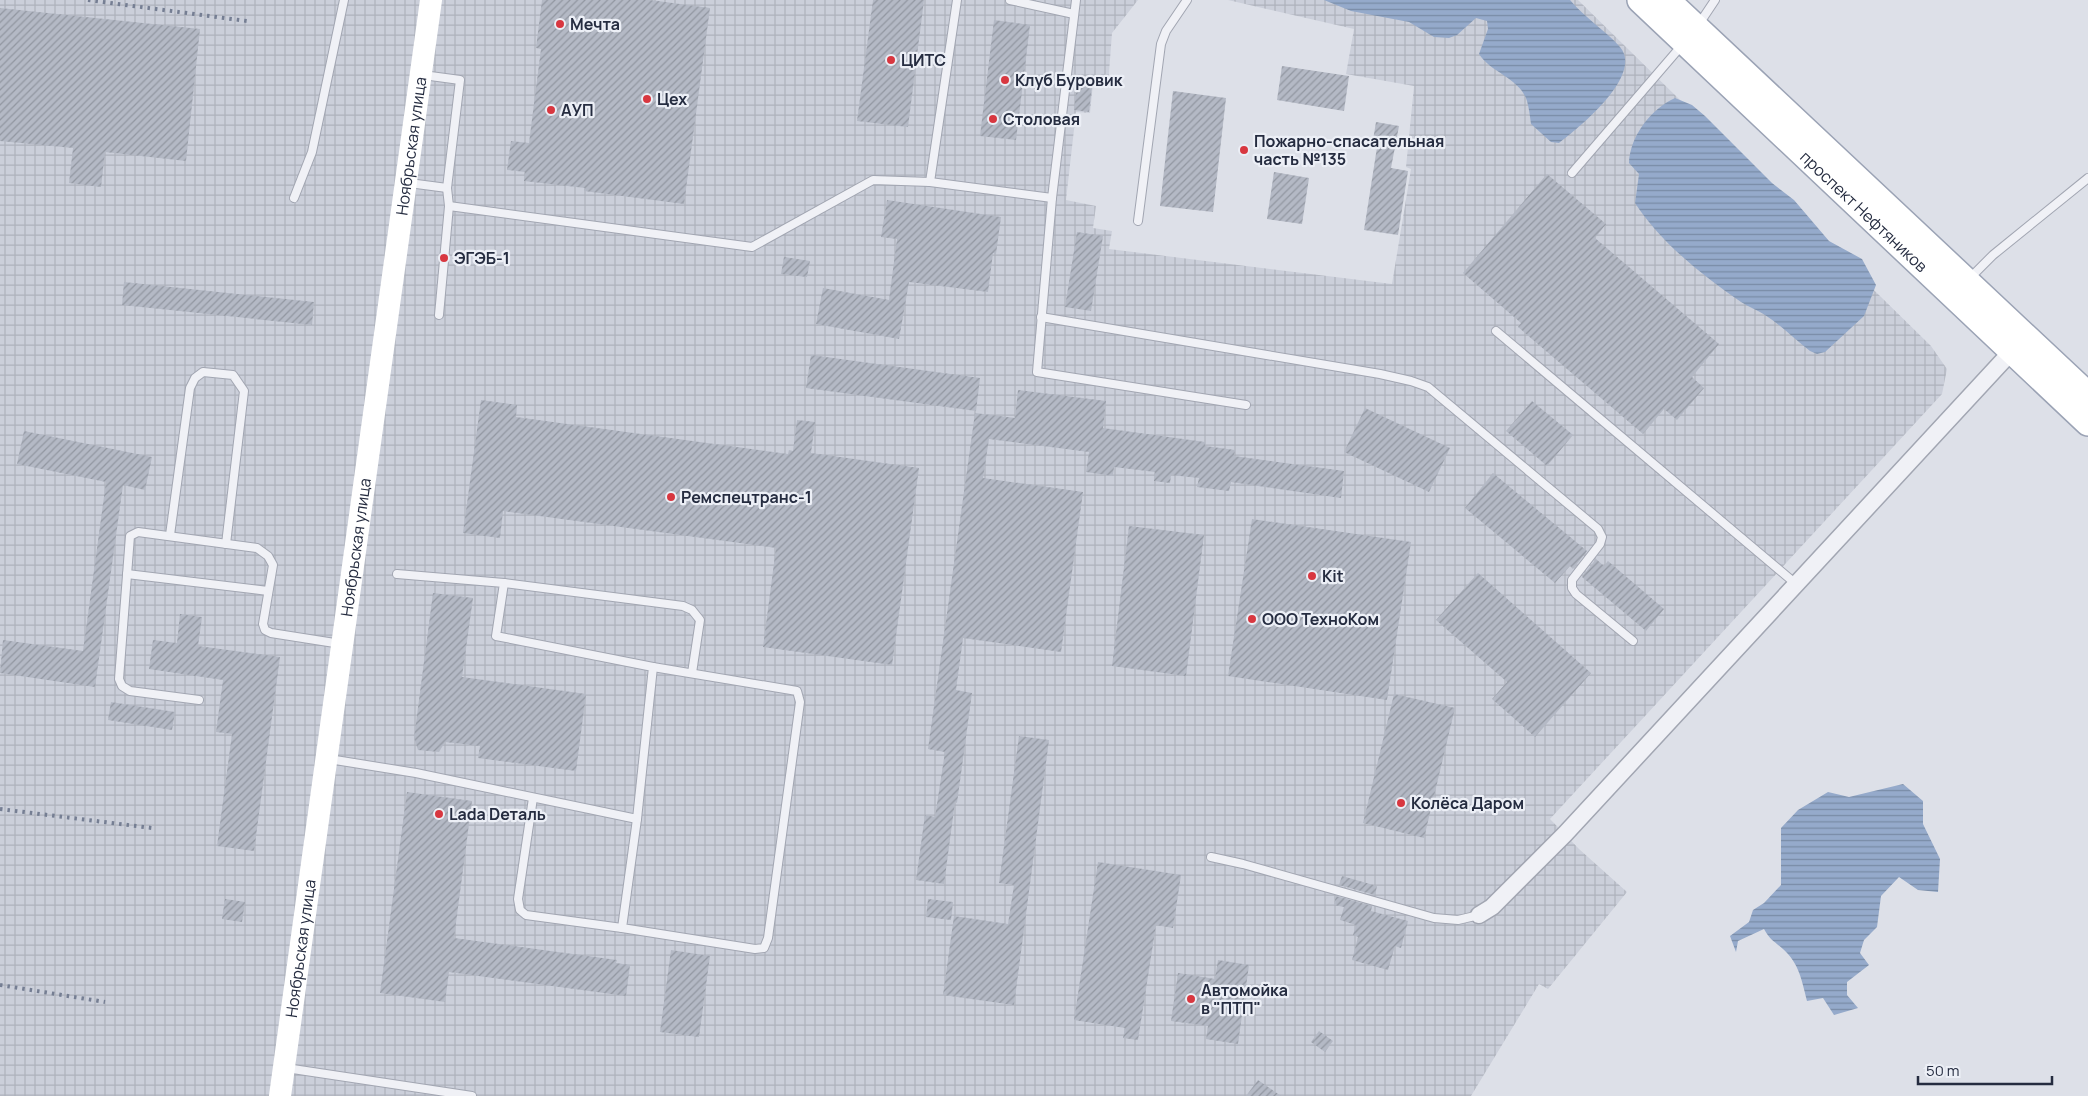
<svg xmlns="http://www.w3.org/2000/svg" width="2088" height="1096" font-family="Manrope,sans-serif">
<style>
.industrial{fill:url(#industrial-grid)}
.water{fill:url(#water-rules)}
.building{fill:url(#building-hatch)}
.lines{fill:none;stroke-linecap:round;stroke-linejoin:round}
.service-casing{stroke:#a2a6b2;stroke-width:10}
.minor-casing{stroke:#a2a6b2;stroke-width:19}
.primary-casing{stroke:#9ba3b5;stroke-width:28}
.service{stroke:#f0f1f6;stroke-width:8}
.minor{stroke:#f0f1f6;stroke-width:16}
.secondary{stroke:#fff;stroke-width:22}
.primary{stroke:#fff;stroke-width:25}
.rail{stroke:#757e93;stroke-width:4;stroke-dasharray:2.5 5;stroke-linecap:butt}
.poi-dot{fill:#d83740;stroke:#eceff6;stroke-width:2}
.labels{text-anchor:middle;stroke-width:4.5;stroke-linejoin:round;paint-order:stroke}
.poi-label{font-size:16px;font-weight:bold;fill:#252c40;stroke:#eceff6;text-anchor:start}
.street-label{font-size:16px;fill:#252c40;stroke:#eceff6}
</style>
<defs>
<pattern id="industrial-grid" width="8" height="8" patternUnits="userSpaceOnUse" patternTransform="scale(1.25)"><rect width="8" height="8" fill="#cbcfda"/><path d="M0 4h8M4 0v8" fill="none" stroke="#aeb2bc"/></pattern>
<pattern id="water-rules" width="6" height="5" patternUnits="userSpaceOnUse" patternTransform="scale(1.25)"><rect width="6" height="5" fill="#95aacb"/><path d="M0 2.5h6" fill="none" stroke="#798ba6"/></pattern>
<pattern id="building-hatch" width="6" height="6" patternUnits="userSpaceOnUse" patternTransform="scale(1.25)"><rect width="6" height="6" fill="#b4b9c5"/><path d="M-1 1l2-2M0 6l6-6M5 7l2-2" fill="none" stroke="#9297a1"/></pattern>
</defs>
<rect width="100%" height="100%" fill="#dde0e8"/>
<path class="industrial" d="M 0,0 L 1138,0 L 1112,33 L 1108,86 L 1093,84 L 1090,113 L 1076,112 L 1066,200 L 1096,206 L 1093,228 L 1112,231 L 1109,249 L 1392,284 L 1411,169 L 1406,167 L 1414,86 L 1346,74 L 1354,29 L 1228,0 L 1578,0 L 1931,346 L 1947,369 L 1942,394 L 1550,819 L 1579,849 L 1627,892 L 1548,989 L 1539,984 L 1471,1096 L 0,1096 Z"/>
<g class="water">
<path d="M 1324,0 L 1570,0 C 1585,18 1605,30 1620,47 C 1644,75 1579,128 1559,143 L 1551,142 L 1531,124 C 1530,117 1529,108 1527,101 C 1520,78 1491,73 1479,54 L 1488,29 L 1487,21 L 1476,18 L 1457,35 L 1449,38 L 1434,37 L 1409,22 L 1351,11 Z"/>
<path d="M 1675,98 L 1692,105 L 1705,116 L 1772,183 L 1794,200 L 1829,241 L 1862,259 L 1876,285 L 1864,316 L 1825,352 L 1817,354 L 1810,351 C 1794,339 1781,325 1765,315 C 1757,310 1749,307 1741,302 C 1702,275 1661,243 1635,203 L 1639,174 L 1629,163 C 1630,136 1651,109 1675,98 Z"/>
<path d="M 1903,784 L 1923,801 L 1923,824 L 1940,859 L 1938,892 L 1918,890 L 1899,877 L 1881,896 L 1877,927 L 1864,940 L 1860,953 L 1869,965 L 1847,982 L 1847,995 L 1858,1008 L 1834,1015 L 1823,998 L 1807,1001 C 1802,981 1799,963 1783,949 C 1774,941 1770,940 1764,929 L 1738,941 L 1736,952 L 1730,936 L 1749,922 L 1753,910 L 1764,903 L 1781,885 L 1781,828 L 1798,810 L 1828,792 L 1849,797 Z"/>
</g>
<g class="building">
<path d="M 542,0 L 650,0 L 710,8 L 684,204 L 584,191 L 585,188 L 524,181 L 525,172 L 507,170 L 511,141 L 529,143 L 541,49 L 536,48 Z"/>
<path d="M 873,0 L 924,0 L 908,127 L 857,121 Z"/>
<path d="M 0,8 L 200,29 L 186,161 L 105,152 L 101,187 L 69,183 L 73,148 L 0,141 Z"/>
<path d="M 994,20 L 1030,25 L 1016,140 L 980,136 Z"/>
<path d="M 1282,66 L 1349,76 L 1344,111 L 1277,100 Z"/>
<path d="M 1077,85 L 1092,87 L 1089,112 L 1074,110 Z"/>
<path d="M 1173,91 L 1226,98 L 1213,212 L 1160,206 Z"/>
<path d="M 1376,122 L 1399,126 L 1391,168 L 1408,171 L 1398,235 L 1364,230 L 1378,141 L 1373,140 Z"/>
<path d="M 1274,172 L 1309,178 L 1302,224 L 1267,219 Z"/>
<path d="M 1547,174 L 1606,224 L 1595,238 L 1719,344 L 1692,377 L 1704,388 L 1677,420 L 1664,409 L 1643,434 L 1518,327 L 1521,323 L 1463,273 Z"/>
<path d="M 887,200 L 1001,217 L 996,254 L 993,253 L 988,292 L 909,282 L 899,339 L 816,324 L 823,288 L 889,300 L 897,239 L 881,237 Z"/>
<path d="M 1077,232 L 1103,236 L 1091,311 L 1065,307 Z"/>
<path d="M 784,257 L 810,261 L 807,277 L 781,274 Z"/>
<path d="M 124,282 L 314,302 L 312,325 L 122,305 Z"/>
<path d="M 811,355 L 980,378 L 976,411 L 806,388 Z"/>
<path d="M 1018,390 L 1106,401 L 1103,428 L 1205,442 L 1205,446 L 1235,450 L 1234,456 L 1344,471 L 1341,498 L 1231,482 L 1229,491 L 1197,487 L 1199,478 L 1171,475 L 1170,483 L 1154,481 L 1155,472 L 1114,467 L 1113,476 L 1086,472 L 1089,452 L 989,439 L 983,478 L 1083,492 L 1061,652 L 963,638 L 956,690 L 972,693 L 957,803 L 955,802 L 944,884 L 916,880 L 925,815 L 935,817 L 945,752 L 928,749 L 975,413 L 1015,418 Z"/>
<path d="M 481,400 L 517,405 L 516,417 L 788,454 L 789,450 L 793,451 L 797,420 L 815,422 L 811,453 L 919,468 L 892,665 L 763,647 L 776,548 L 503,511 L 500,538 L 463,533 Z"/>
<path d="M 1532,401 L 1573,435 L 1547,466 L 1506,431 Z"/>
<path d="M 1365,408 L 1450,448 L 1429,492 L 1344,452 Z"/>
<path d="M 24,431 L 152,457 L 145,490 L 123,485 L 95,687 L 0,673 L 3,640 L 83,651 L 106,482 L 17,464 Z"/>
<path d="M 1493,473 L 1587,551 L 1573,569 L 1570,566 L 1555,583 L 1465,508 Z"/>
<path d="M 1252,519 L 1411,542 L 1387,700 L 1228,676 Z"/>
<path d="M 1129,526 L 1204,535 L 1186,676 L 1112,666 Z"/>
<path d="M 1596,559 L 1604,566 L 1608,561 L 1664,609 L 1646,631 L 1582,577 Z"/>
<path d="M 1478,573 L 1591,673 L 1535,737 L 1492,699 L 1507,682 L 1436,620 Z"/>
<path d="M 433,593 L 473,598 L 462,677 L 586,694 L 576,771 L 478,758 L 480,746 L 445,742 L 439,752 L 418,750 L 414,738 Z"/>
<path d="M 180,614 L 202,617 L 198,646 L 280,657 L 254,851 L 217,846 L 232,734 L 216,732 L 223,680 L 149,669 L 153,640 L 177,643 Z"/>
<path d="M 1394,694 L 1455,708 L 1424,838 L 1363,823 Z"/>
<path d="M 111,702 L 175,712 L 172,730 L 108,720 Z"/>
<path d="M 1019,736 L 1049,740 L 1014,1005 L 943,995 L 954,916 L 1008,924 L 1014,885 L 999,883 Z"/>
<path d="M 407,792 L 472,801 L 454,938 L 617,960 L 616,963 L 630,965 L 626,996 L 449,972 L 445,1002 L 380,993 Z"/>
<path d="M 1098,862 L 1181,875 L 1173,928 L 1156,925 L 1138,1040 L 1123,1038 L 1125,1028 L 1074,1020 Z"/>
<path d="M 1342,876 L 1377,886 L 1375,895 L 1339,885 Z"/>
<path d="M 1336,896 L 1372,906 L 1371,911 L 1408,921 L 1401,948 L 1395,946 L 1388,970 L 1352,960 L 1358,937 L 1353,935 L 1356,925 L 1340,920 L 1344,907 L 1334,905 Z"/>
<path d="M 225,899 L 245,902 L 242,922 L 222,919 Z"/>
<path d="M 928,899 L 953,902 L 951,920 L 926,917 Z"/>
<path d="M 671,950 L 710,956 L 699,1037 L 660,1032 Z"/>
<path d="M 1218,960 L 1249,965 L 1238,1044 L 1206,1039 L 1208,1026 L 1171,1021 L 1178,973 L 1215,979 Z"/>
<path d="M 1319,1031 L 1333,1041 L 1325,1052 L 1311,1042 Z"/>
<path d="M 1258,1080 L 1281,1096 L 1246,1096 Z"/>
</g>
<g class="lines">
<defs>
<g id="service">
<path d="M 1010,0 L 1074,14"/>
<path d="M 1076,0 L 1052,198 L 1037,372 L 1246,405"/>
<path d="M 1699,24 L 1715,0"/>
<path d="M 423,75 L 460,80 L 447,188 L 449,206 L 439,315"/>
<path d="M 1572,173 L 1683,44"/>
<path d="M 930,182 L 957,0"/>
<path d="M 409,183 L 447,188"/>
<path d="M 294,198 L 312,152 L 344,0"/>
<path d="M 449,206 L 752,247 L 873,180 L 930,182 L 1052,198"/>
<path d="M 1138,221 L 1161,44 L 1166,31 L 1187,0"/>
<path d="M 1970,278 L 1993,255 L 2088,178"/>
<path d="M 1041,317 L 1380,374 L 1411,381 L 1428,387 L 1598,529 L 1602,537 L 1600,544 L 1572,580 L 1572,588 L 1576,594 L 1633,641"/>
<path d="M 1496,331 L 1796,584"/>
<path d="M 170,535 L 190,388 L 195,378 L 203,372 L 233,375 L 244,391 L 226,544"/>
<path d="M 127,574 L 268,591"/>
<path d="M 504,583 L 683,606 L 692,610 L 700,620 L 692,673"/>
<path d="M 199,700 L 130,691 L 122,686 L 119,679 L 130,536 L 138,532 L 257,548 L 268,556 L 273,565 L 263,624 L 265,630 L 271,633 L 341,644"/>
<path d="M 329,759 L 416,773 L 637,819 L 653,667 L 496,636 L 504,583 L 397,574"/>
<path d="M 533,798 L 518,899 L 520,910 L 526,915 L 622,928"/>
<path d="M 637,819 L 622,928 L 755,949 L 764,948 L 768,938 L 800,702 L 797,691 L 653,667"/>
<path d="M 1211,857 L 1243,864 L 1434,918 L 1458,920 L 1479,915"/>
<path d="M 286,1068 L 472,1096"/>
</g>
<path id="minor" d="M 1479,915 L 1492,907 L 1565,834 L 2012,351"/>
<g id="primary">
<path id="s2" d="M 1640,0 L 2088,423"/>
<path d="M 1667,0 L 2088,395"/>
</g>
</defs>
<use href="#service" class="service-casing"/>
<use href="#minor" class="minor-casing"/>
<use href="#primary" class="primary-casing"/>
<use href="#service" class="service"/>
<use href="#minor" class="minor"/>
<path class="secondary" id="s1" d="M 280,1096 L 431,0"/>
<use href="#primary" class="primary"/>
<g class="rail">
<path d="M 88,0 L 247,21"/>
<path d="M 0,809 L 152,828"/>
<path d="M 0,985 L 105,1002"/>
</g>
</g>
<g class="poi-dot">
<circle cx="560" cy="24" r="5"/>
<circle cx="891" cy="60" r="5"/>
<circle cx="1005" cy="80" r="5"/>
<circle cx="647" cy="99" r="5"/>
<circle cx="551" cy="110" r="5"/>
<circle cx="993" cy="119" r="5"/>
<circle cx="1244" cy="150" r="5"/>
<circle cx="444" cy="258" r="5"/>
<circle cx="671" cy="497" r="5"/>
<circle cx="1312" cy="576" r="5"/>
<circle cx="1252" cy="619" r="5"/>
<circle cx="1401" cy="803" r="5"/>
<circle cx="439" cy="814" r="5"/>
<circle cx="1191" cy="999" r="5"/>
</g>
<g class="labels">
<g class="poi-label">
<text x="570" y="30">Мечта</text>
<text x="901" y="66">ЦИТС</text>
<text x="1015" y="86">Клуб Буровик</text>
<text x="657" y="105">Цех</text>
<text x="561" y="116">АУП</text>
<text x="1003" y="125">Столовая</text>
<text x="1254" y="147">Пожарно-спасательная<tspan x="1254" dy="18">часть №135</tspan></text>
<text x="454" y="264">ЭГЭБ-1</text>
<text x="681" y="503">Ремспецтранс-1</text>
<text x="1322" y="582">Kit</text>
<text x="1262" y="625">ООО ТехноКом</text>
<text x="1411" y="809">Колёса Даром</text>
<text x="449" y="820">Lada Dеталь</text>
<text x="1201" y="996">Автомойка<tspan x="1201" dy="18">в "ПТП"</tspan></text>
</g>
<g class="street-label">
<text dy="6" stroke="none"><textPath href="#s1" startOffset="959">Ноябрьская улица</textPath></text>
<text dy="6" stroke="none"><textPath href="#s2" startOffset="308">проспект Нефтяников</textPath></text>
<text dy="6" stroke="none"><textPath href="#s1" startOffset="554">Ноябрьская улица</textPath></text>
<text dy="6" stroke="none"><textPath href="#s1" startOffset="149">Ноябрьская улица</textPath></text>
</g>
</g>
<path d="M1918 1076v8h134v-8" fill="none" stroke="#252c40" stroke-width="2.5"/>
<text x="1926" y="1076" font-size="15" fill="#252c40" stroke="#eceff6" stroke-width="4" paint-order="stroke">50 m</text>
</svg>
